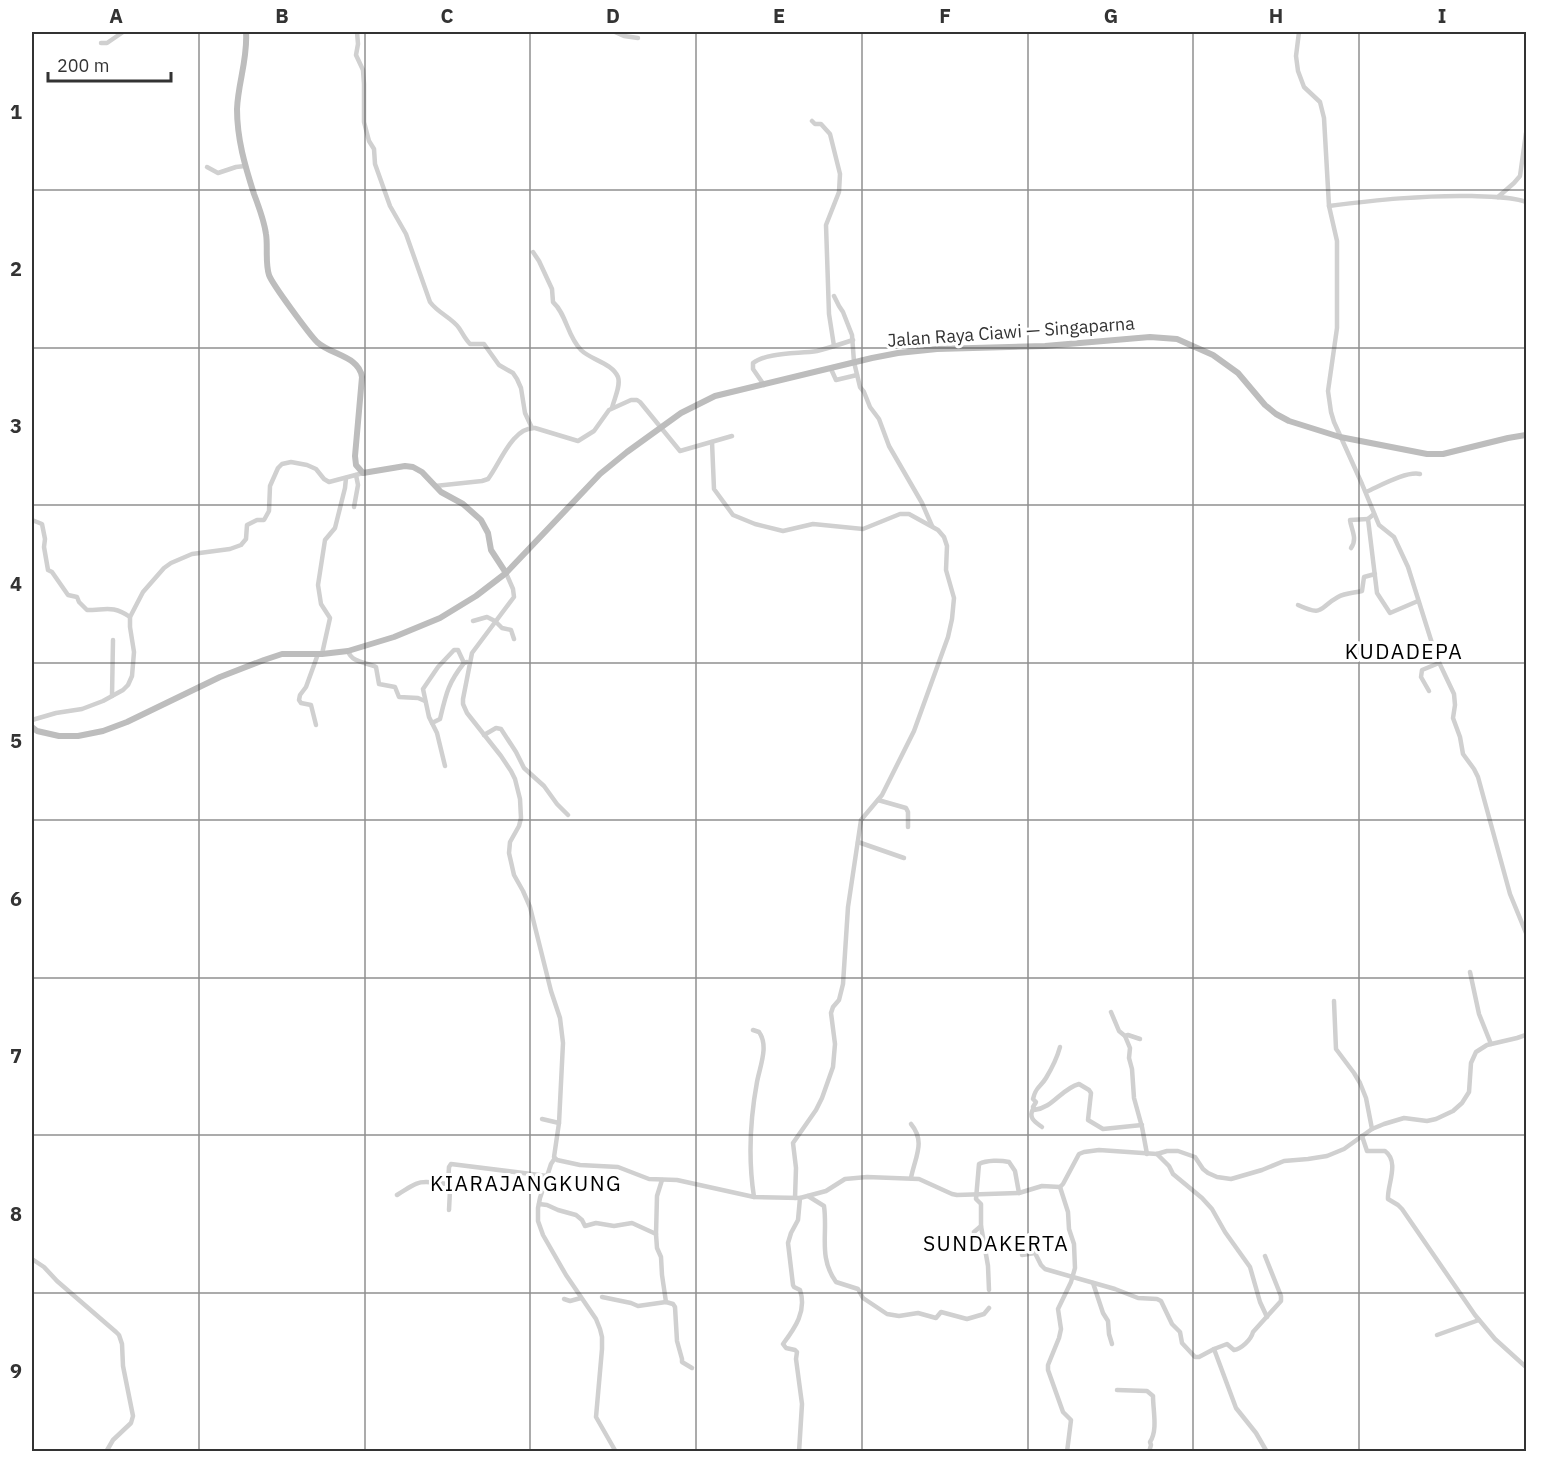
<svg xmlns="http://www.w3.org/2000/svg" width="1558" height="1483" font-family="'IBM Plex Sans',sans-serif">
<style>
.lines{fill:none;stroke-linecap:round;stroke-linejoin:round}
.minor{stroke:#d0d0d0;stroke-width:4.5}
.secondary{stroke:#bdbdbd;stroke-width:6}
.grid{fill:none;stroke:#333;stroke-width:1.5;stroke-opacity:0.55}
.labels{text-anchor:middle;stroke-width:6;stroke-linejoin:round;paint-order:stroke}
.street-label{font-size:18px;fill:#333;stroke:#fff}
.quarter-label{font-size:21px;letter-spacing:1.5px;fill:#000;stroke:#fff}
.neatline{fill:none;stroke:#333;stroke-width:2}
.grid-label{font-size:20px;text-anchor:middle;font-weight:bold;fill:#333}
</style>
<rect width="100%" height="100%" fill="#fff"/>
<g class="lines">
<g class="minor">
<path d="M 357,32 L 358,44 L 356,55 L 363,70 L 364,84 L 364,122 L 369,141 L 374,149 L 375,164 L 390,206 L 406,234 L 430,302 C 438,313 452,318 459,328 C 463,334 465,339 470,344 L 484,344 L 499,365 L 513,373 L 517,379 L 521,388 L 525,413 L 532,428"/>
<path d="M 615,32 L 624,36 L 638,38"/>
<path d="M 1299,32 L 1296,56 L 1298,71 L 1304,87 L 1320,102 L 1324,118 L 1329,206 L 1337,241 L 1337,328 L 1328,391 L 1331,412 L 1334,422 L 1362,484 L 1379,525 L 1394,537 L 1408,567 L 1436,656 L 1454,694 L 1455,705 L 1453,718 L 1460,737 L 1463,754 L 1474,769 L 1478,777 L 1510,894 L 1526,933"/>
<path d="M 101,43 L 107,43 L 123,32"/>
<path d="M 812,121 L 815,124 L 821,124 L 830,134 L 840,174 L 839,192 L 826,225 L 829,314 L 834,346"/>
<path d="M 207,167 L 218,173 L 236,167 L 245,166"/>
<path d="M 1498,197 L 1514,183 L 1520,176 L 1526,133"/>
<path d="M 1329,206 C 1377,200 1423,195 1472,196 C 1489,197 1510,196 1526,202"/>
<path d="M 533,252 L 539,261 L 552,289 L 553,302 C 567,315 567,336 581,350 C 591,360 612,363 618,377 C 621,386 614,399 612,408"/>
<path d="M 834,296 L 839,306 L 843,312 L 852,335 L 854,362 L 860,387 L 864,392 L 870,407 L 879,419 L 889,446 L 922,503 L 932,526"/>
<path d="M 831,369 L 836,380 L 857,375"/>
<path d="M 764,385 L 753,369 L 753,363 C 767,352 799,354 817,351 C 829,348 841,344 853,340"/>
<path d="M 712,442 L 714,489 L 733,515 L 755,524 L 783,531 L 813,524 L 863,529 L 900,514 L 909,514 L 938,530 L 944,537 L 947,546 L 946,570 L 954,598 L 952,619 L 948,637 L 914,731 L 882,795 L 861,820 L 848,907 L 843,984 L 839,1000 L 833,1007 L 831,1013 L 835,1044 L 833,1067 L 822,1098 L 816,1110 L 793,1143 L 796,1168 L 795,1198"/>
<path d="M 435,486 L 482,481 L 488,479 C 500,464 512,427 535,428 L 578,441 L 594,431 L 609,410 L 631,400 L 637,400 L 640,402 L 680,451 L 732,436"/>
<path d="M 1366,492 C 1380,486 1406,471 1420,474"/>
<path d="M 354,507 L 358,485 L 356,475"/>
<path d="M 1374,514 L 1368,519 L 1377,593 L 1390,613 L 1418,601"/>
<path d="M 32,520 L 42,524 L 45,539 L 44,547 L 48,570 L 52,572 L 68,595 L 77,597 L 79,602 L 87,610 C 106,610 113,605 130,617"/>
<path d="M 1351,548 C 1358,539 1351,529 1350,520 L 1368,519"/>
<path d="M 506,573 L 513,589 L 514,597 L 472,653 L 463,699 L 463,704 L 467,713 L 501,756 L 511,771 L 515,779 L 520,799 L 521,818 L 519,826 L 510,842 L 509,853 L 514,875 L 523,891 L 530,907 L 551,991 L 560,1018 L 563,1043 L 559,1123 L 554,1157 L 557,1160 L 580,1165 L 618,1167 L 649,1179 L 677,1180 L 754,1197 L 800,1198 L 826,1191 L 845,1179 L 867,1177 L 919,1179 L 952,1194 L 957,1195 L 1019,1193 L 1042,1186 L 1060,1187 L 1063,1184 L 1079,1154 L 1084,1152 L 1099,1150 L 1157,1154 L 1167,1151 L 1178,1151 L 1195,1157 L 1203,1169 L 1208,1173 L 1217,1177 L 1231,1179 L 1262,1170 L 1284,1161 L 1308,1159 L 1327,1156 L 1344,1149 L 1372,1129 L 1384,1124 L 1404,1118 L 1427,1121 L 1436,1119 L 1453,1111 L 1462,1103 L 1469,1092 L 1471,1063 L 1476,1052 L 1487,1045 L 1517,1038 L 1526,1035"/>
<path d="M 1298,605 C 1324,617 1318,608 1338,597 C 1345,593 1354,593 1362,591 L 1364,577 L 1375,574"/>
<path d="M 473,621 L 487,617 L 495,621 L 502,628 L 511,630 L 514,639"/>
<path d="M 348,651 C 352,663 366,662 376,667 L 379,684 L 395,687 L 399,697 L 418,698 L 425,701"/>
<path d="M 322,654 L 330,618 L 321,604 L 318,585 L 325,540 L 335,528 L 345,488 L 346,478"/>
<path d="M 1429,691 L 1421,677 L 1422,670 L 1439,663"/>
<path d="M 112,696 L 113,640"/>
<path d="M 32,720 L 56,713 L 82,709 L 103,701 L 123,690 L 128,685 L 132,676 L 134,652 L 130,627 L 130,617 L 143,592 L 164,568 L 171,563 L 192,554 L 230,549 L 241,545 L 246,539 L 247,525 L 257,520 L 264,520 L 269,511 L 270,486 L 278,468 L 282,464 L 291,462 L 307,465 L 316,469 L 324,479 L 329,482 L 363,473"/>
<path d="M 432,723 L 440,719 C 446,694 448,683 464,663 L 467,662"/>
<path d="M 316,725 L 311,705 L 301,703 L 299,700 L 300,695 L 306,687 L 318,654"/>
<path d="M 484,735 L 496,728 L 501,729 L 516,752 L 524,768 L 544,786 L 557,804 L 568,815"/>
<path d="M 445,766 L 437,733 L 429,717 L 423,689 L 438,667 L 454,650 L 458,650 L 464,663"/>
<path d="M 878,800 L 906,808 L 908,812 L 908,827"/>
<path d="M 858,842 L 904,858"/>
<path d="M 1470,972 L 1479,1014 L 1491,1044"/>
<path d="M 1334,1001 L 1336,1049 L 1354,1073 L 1360,1083 L 1366,1098 L 1372,1129"/>
<path d="M 1111,1012 L 1119,1031 L 1125,1036"/>
<path d="M 753,1030 L 759,1032 C 769,1046 760,1066 757,1082 C 750,1120 748,1158 754,1197"/>
<path d="M 1140,1039 L 1128,1035 L 1125,1036 L 1130,1048 L 1129,1058 L 1132,1069 L 1134,1098 L 1142,1127 L 1147,1154"/>
<path d="M 1060,1047 C 1057,1058 1052,1068 1046,1078 C 1040,1088 1036,1086 1033,1099 L 1036,1102 L 1033,1107 L 1034,1110 C 1053,1108 1061,1089 1079,1084 L 1089,1090 L 1091,1093 L 1088,1120 L 1103,1129 L 1142,1125"/>
<path d="M 1033,1109 C 1028,1118 1035,1122 1042,1127"/>
<path d="M 542,1119 L 559,1123"/>
<path d="M 911,1124 C 926,1142 915,1157 911,1178"/>
<path d="M 1362,1136 L 1367,1151 L 1385,1151 C 1400,1162 1387,1185 1388,1199 L 1398,1205 L 1402,1209 L 1475,1315 L 1495,1339 L 1526,1367"/>
<path d="M 1157,1154 L 1169,1166 L 1173,1174 L 1202,1198 L 1212,1209 L 1225,1232 L 1250,1267 L 1260,1302 L 1267,1317"/>
<path d="M 555,1158 L 551,1164 L 540,1198 L 538,1208 L 538,1221 L 543,1235 L 566,1275 L 596,1319 L 600,1329 L 602,1337 L 602,1349 L 596,1417 L 616,1452"/>
<path d="M 448,1184 L 450,1190 L 449,1210"/>
<path d="M 1060,1187 L 1068,1212 L 1069,1229 L 1074,1244 L 1075,1268 L 1071,1282 L 1058,1309 L 1061,1329 L 1059,1338 L 1048,1365 L 1048,1370 L 1063,1412 L 1071,1420 L 1067,1452"/>
<path d="M 397,1195 C 420,1180 420,1180 448,1184 L 449,1167 L 451,1164 L 547,1176"/>
<path d="M 808,1196 L 824,1206 C 828,1234 818,1257 836,1282 L 858,1289 L 863,1298 L 887,1314 L 899,1316 L 918,1313 L 936,1318 L 941,1312 L 967,1319 L 984,1314 L 989,1308"/>
<path d="M 539,1204 L 547,1205 L 558,1210 L 576,1215 L 582,1220 L 585,1226 L 596,1223 L 614,1226 L 632,1223 L 656,1234 L 657,1196 L 662,1180"/>
<path d="M 981,1226 L 988,1266 L 989,1290"/>
<path d="M 974,1232 L 981,1226 L 981,1204 L 976,1199 L 979,1164 C 987,1160 1000,1160 1009,1162 L 1015,1171 L 1019,1193"/>
<path d="M 656,1234 L 657,1248 L 661,1257 L 662,1275 L 666,1302"/>
<path d="M 1022,1255 L 1035,1253 L 1041,1265 L 1045,1269 L 1115,1289 L 1138,1298 L 1157,1299 L 1161,1301 L 1172,1324 L 1180,1332 L 1182,1343 L 1195,1357 L 1199,1357 L 1214,1349 L 1236,1408 L 1256,1433 L 1267,1452"/>
<path d="M 32,1259 L 44,1267 L 57,1281 L 116,1332 L 119,1335 L 122,1344 L 123,1366 L 133,1416 L 131,1423 L 113,1440 L 106,1452"/>
<path d="M 1093,1283 L 1103,1313 L 1108,1321 L 1109,1334 L 1112,1344"/>
<path d="M 602,1297 L 631,1303 L 638,1306 L 666,1302 L 673,1304 L 675,1307 L 677,1341 L 682,1359 L 682,1362 L 692,1368"/>
<path d="M 564,1299 L 570,1301 L 581,1298"/>
<path d="M 1437,1335 L 1479,1320"/>
<path d="M 1214,1349 L 1227,1344 L 1234,1350 C 1241,1349 1251,1340 1253,1332 L 1281,1301 L 1281,1296 L 1265,1256"/>
<path d="M 1117,1390 L 1147,1391 L 1153,1396 C 1153,1411 1158,1430 1150,1442 L 1151,1445 L 1149,1452"/>
<path d="M 799,1452 L 802,1404 L 796,1359 L 797,1352 L 795,1350 L 786,1348 L 783,1344 C 795,1328 807,1311 800,1290 L 794,1287 L 793,1285 L 788,1243 L 791,1233 L 798,1220 L 800,1198"/>
</g>
<g class="secondary">
<path d="M 246,32 C 248,58 238,83 237,109 C 237,139 245,166 254,194 C 259,207 264,220 266,234 C 268,246 265,263 269,275 C 272,284 310,335 317,342 C 331,355 359,356 362,377 L 355,456 L 356,465 L 363,473 L 405,466 L 413,467 L 422,472 L 441,492 L 463,504 L 481,520 L 488,533 L 491,550 L 506,573"/>
<path d="M 32,727 L 37,731 L 59,736 L 78,736 L 103,731 L 127,722 L 220,677 L 264,660 L 282,654 L 322,654 L 348,651 L 394,637 L 440,618 L 476,596 L 506,573 L 600,474 L 627,452 L 681,413 L 715,396 L 872,358 L 898,353 L 937,349 L 1045,346 L 1150,337 L 1177,339 L 1213,355 L 1238,373 L 1265,405 L 1276,414 L 1289,421 L 1340,437 L 1427,454 L 1443,454 L 1508,438 L 1526,435"/>
</g>
</g>
<path class="grid" d="M 199,32 L 199,1452M 365,32 L 365,1452M 530,32 L 530,1452M 696,32 L 696,1452M 862,32 L 862,1452M 1028,32 L 1028,1452M 1193,32 L 1193,1452M 1359,32 L 1359,1452M 32,190 L 1526,190M 32,348 L 1526,348M 32,505 L 1526,505M 32,663 L 1526,663M 32,820 L 1526,820M 32,978 L 1526,978M 32,1135 L 1526,1135M 32,1293 L 1526,1293"/>
<g class="labels">
<g class="street-label">
<text transform="translate(1011 332) rotate(-4)" y="6">Jalan Raya Ciawi — Singaparna</text>
</g>
<g class="quarter-label">
<text x="1404" y="659">KUDADEPA</text>
<text x="526" y="1191">KIARAJANGKUNG</text>
<text x="996" y="1251">SUNDAKERTA</text>
</g>
</g>
<rect width="1558" height="1483" fill="none" stroke="#ffffff" stroke-width="66"/>
<path d="M48 72v9h123v-9" fill="none" stroke="#333333" stroke-width="3"/>
<text x="57" y="72" font-size="18" fill="#333333" stroke="#ffffff" stroke-width="4.5" paint-order="stroke">200 m</text>
<rect x="33" y="33" width="1492" height="1417" class="neatline"/>
<g class="grid-label">
<text x="116" y="23">A</text>
<text x="282" y="23">B</text>
<text x="447" y="23">C</text>
<text x="613" y="23">D</text>
<text x="779" y="23">E</text>
<text x="945" y="23">F</text>
<text x="1111" y="23">G</text>
<text x="1276" y="23">H</text>
<text x="1442" y="23">I</text>
<text x="16" y="119">1</text>
<text x="16" y="276">2</text>
<text x="16" y="433">3</text>
<text x="16" y="591">4</text>
<text x="16" y="748">5</text>
<text x="16" y="906">6</text>
<text x="16" y="1063">7</text>
<text x="16" y="1221">8</text>
<text x="16" y="1378">9</text>
</g>
</svg>
